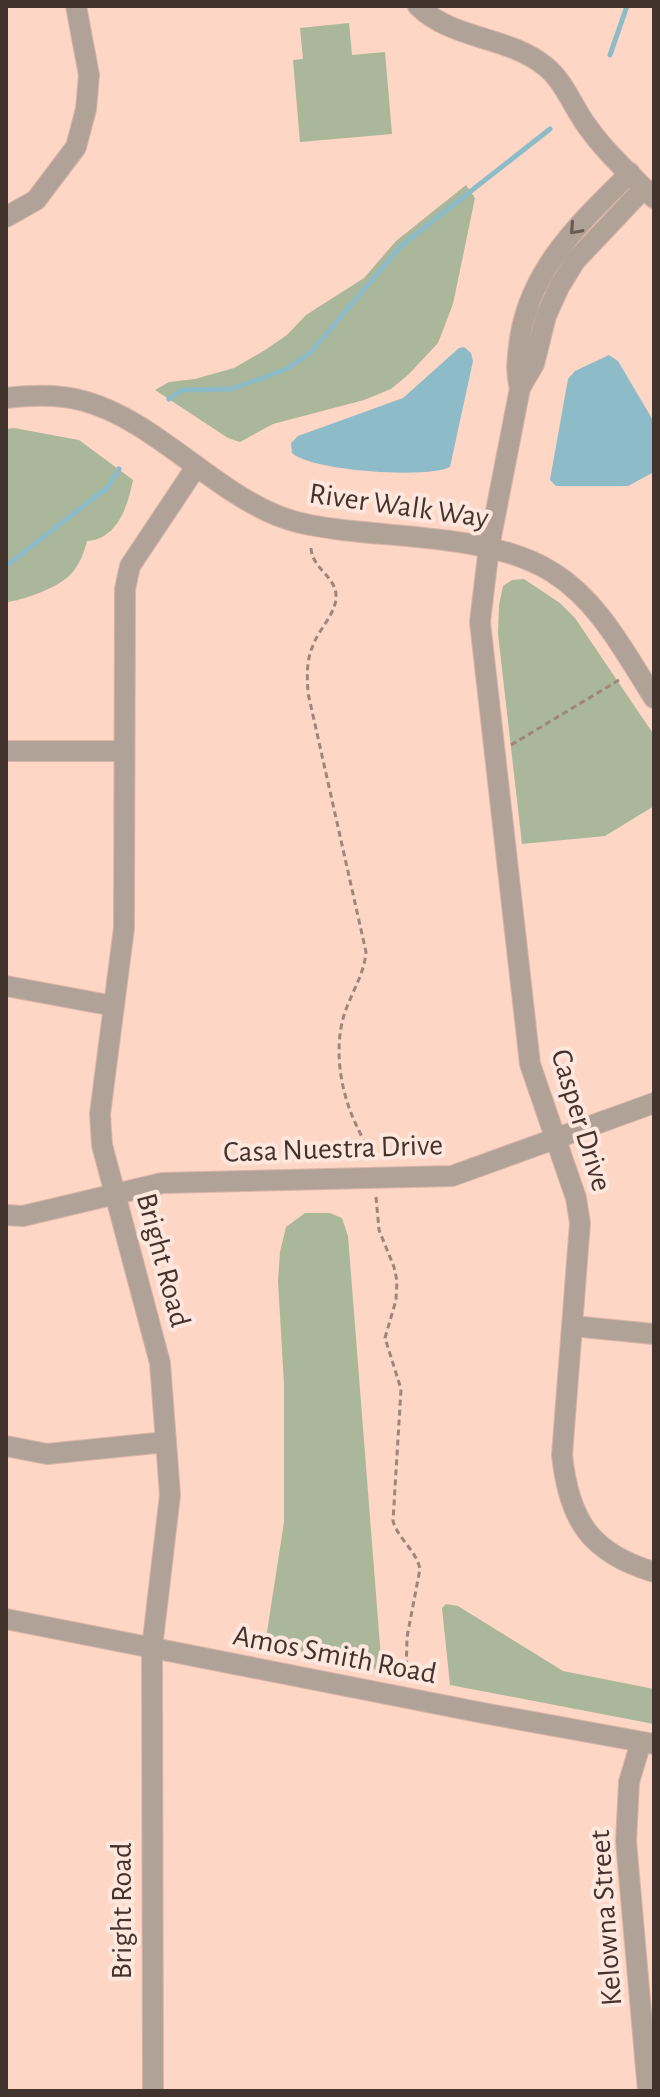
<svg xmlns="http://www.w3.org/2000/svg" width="660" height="2097" font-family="'Alegreya Sans',sans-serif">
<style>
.green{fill:#aab79a}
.water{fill:#8dbcc8}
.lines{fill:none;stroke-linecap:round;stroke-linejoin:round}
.stream{stroke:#8dbcc8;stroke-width:5}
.minor-casing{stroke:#d8b5a7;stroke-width:22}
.path{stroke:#a0857a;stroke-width:3;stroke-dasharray:6 4;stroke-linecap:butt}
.minor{stroke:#b1a298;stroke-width:20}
.oneway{stroke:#6a5a52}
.labels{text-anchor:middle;stroke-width:8;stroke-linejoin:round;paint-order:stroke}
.street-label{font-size:30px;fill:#43332d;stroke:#ffe7dd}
</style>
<rect width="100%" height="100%" fill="#fdd6c6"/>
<g class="green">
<path d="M 349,23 L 352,55 L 385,52 L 392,134 L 300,142 L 293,60 L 303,59 L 300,28 Z"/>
<path d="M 466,185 L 475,198 L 453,304 L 438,343 L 409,374 L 391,389 L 364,400 L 273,424 L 240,442 L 228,438 L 155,390 L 169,382 L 195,379 L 234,368 L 265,350 L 287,335 L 306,315 L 364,278 L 396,241 Z"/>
<path d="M 14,428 L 79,440 L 133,480 C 128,505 118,539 87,541 C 84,553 79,566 70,575 C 59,587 22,601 6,602 L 6,429 Z"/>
<path d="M 524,579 L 560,603 L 575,618 L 654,735 L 654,806 L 605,836 L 522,844 L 498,634 L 499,605 L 503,586 L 512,580 Z"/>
<path d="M 305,1213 L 330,1213 L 342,1218 L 348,1236 L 382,1671 L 265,1645 L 284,1522 L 284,1384 L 278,1281 L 280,1252 L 286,1227 Z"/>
<path d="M 446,1604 L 458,1606 L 563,1671 L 654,1689 L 654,1724 L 450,1685 L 442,1608 Z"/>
</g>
<g class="water">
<path d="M 464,347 L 471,353 L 473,361 L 450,467 C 428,479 311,471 292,453 L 291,443 L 298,436 L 403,398 L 459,348 Z"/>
<path d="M 609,355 L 618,361 L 654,422 L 654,472 L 628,486 L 556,486 L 550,480 L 551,474 L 568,379 L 575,371 Z"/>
</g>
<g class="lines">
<g class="stream">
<path d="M 610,55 L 627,6"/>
<path d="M 169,399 L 182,390 L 231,389 L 287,369 L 311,352 L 401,246 L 550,129"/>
<path d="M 6,566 L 108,487 L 119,469"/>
</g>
<defs>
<g id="minor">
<path d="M 418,6 C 453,40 508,36 545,66 C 564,81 573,107 587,126 C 606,153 631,175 654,198"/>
<path d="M 644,188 L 575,261 L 559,287 L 546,316 L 534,364 L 520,388 L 489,547 L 480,622 L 530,1064 L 576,1198 L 580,1223 L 562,1455 C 569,1520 590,1553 654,1572"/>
<path d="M 6,217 L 36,200 L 76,147 L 86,109 L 89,75 L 76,6"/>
<path d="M 520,388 C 516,374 517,361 519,346 C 527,271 580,223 630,173"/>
<path d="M 6,398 C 31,395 60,394 84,401 C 153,420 210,488 276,515 C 295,523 314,526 335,529 C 401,538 495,536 552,572 C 599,601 625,653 654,698"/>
<path d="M 6,751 L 124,751"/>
<path d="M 6,986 L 114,1006"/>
<path d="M 6,1215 L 23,1216 L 162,1183 L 452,1176 L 654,1103"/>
<path d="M 572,1326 L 654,1334"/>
<path d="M 6,1446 L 47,1454 L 166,1442"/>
<path d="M 6,1619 L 483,1713 L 654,1744"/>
<path d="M 641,1742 L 629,1782 L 626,1841 L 648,2091"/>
<path d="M 153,2091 L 152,1648 L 170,1495 L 160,1363 L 102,1145 L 100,1114 L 124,928 L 125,589 L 130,566 L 196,467"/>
</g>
</defs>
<use href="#minor" class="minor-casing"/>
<g class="path">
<path d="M 311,548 C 312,569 337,577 336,597 C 336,613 320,628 314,643 C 306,660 307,675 308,693 L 366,952 C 364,979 345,1001 341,1028 C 336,1056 341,1087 351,1113 C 357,1128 366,1143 370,1159"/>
<path d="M 511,745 L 619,680"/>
<path d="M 376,1197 L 379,1230 L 394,1267 L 397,1281 L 396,1300 L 385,1338 L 401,1389 L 393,1521 C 398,1539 416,1550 420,1569 L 407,1637 L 406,1676"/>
</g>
<use href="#minor" class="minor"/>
</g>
<defs><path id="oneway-chevron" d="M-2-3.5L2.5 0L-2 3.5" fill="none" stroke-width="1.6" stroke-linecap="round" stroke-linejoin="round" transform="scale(2)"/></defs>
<use class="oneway" href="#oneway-chevron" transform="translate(575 229) rotate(132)"/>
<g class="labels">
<g class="street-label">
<text transform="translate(399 505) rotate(8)" y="10">River Walk Way</text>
<text transform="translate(582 1120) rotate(73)" y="10">Casper Drive</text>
<text transform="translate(333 1148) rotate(-2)" y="10">Casa Nuestra Drive</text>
<text transform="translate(164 1260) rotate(75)" y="10">Bright Road</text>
<text transform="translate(335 1654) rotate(11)" y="10">Amos Smith Road</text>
<text transform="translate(121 1911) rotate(-90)" y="10">Bright Road</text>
<text transform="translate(605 1918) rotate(-94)" y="10">Kelowna Street</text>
</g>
</g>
<rect width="660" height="2097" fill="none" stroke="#43332d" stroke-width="16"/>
</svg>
